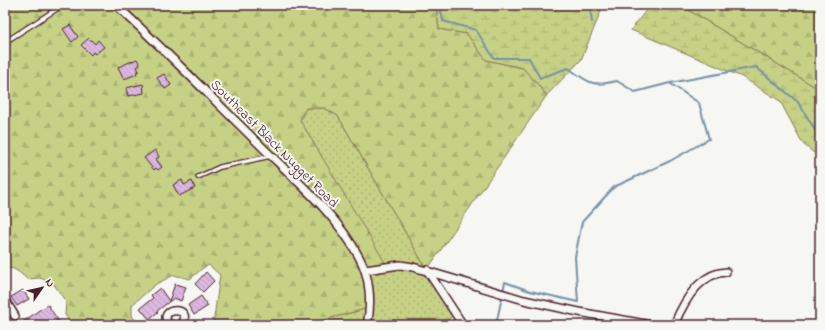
<svg xmlns="http://www.w3.org/2000/svg" width="825" height="330" font-family="'Indie Flower',sans-serif">
<style>
.grass{fill:url(#grass-dots);stroke:#887858}
.forest{fill:url(#forest-firs);stroke:#887858}
.wetland{fill:url(#wetland-marsh);stroke:#887858}
.lines{fill:none;stroke-linecap:round;stroke-linejoin:round}
.stream{stroke:#7890a7;stroke-width:2}
.building{fill:url(#building-back-hatch);stroke:#4a1f2b}
.lane-casing{stroke:#4a1f2b;stroke-width:6}
.street-casing{stroke:#4a1f2b;stroke-width:10}
.lane{stroke:#f6f6f2;stroke-width:3.5}
.street{stroke:#f6f6f2;stroke-width:7}
.labels{text-anchor:middle;stroke-width:4;stroke-linejoin:round;paint-order:stroke}
.street-label{font-size:14px;fill:#4a1f2b;stroke:#f6f6f2}
</style>
<defs>
<pattern id="grass-dots" width="8" height="8" patternUnits="userSpaceOnUse"><rect width="8" height="8" fill="#c6d185"/><path d="M2 2h.1M6 6h.1" fill="none" stroke="#acb373" stroke-width="1.8" stroke-linecap="round"/></pattern>
<pattern id="forest-firs" width="22" height="20" patternUnits="userSpaceOnUse"><rect width="22" height="20" fill="#c6d185"/><path d="M5 1l3.5 6h-7zM16 11l3.5 6h-7z" fill="#acb373"/></pattern>
<pattern id="wetland-marsh" width="20" height="14" patternUnits="userSpaceOnUse"><rect width="20" height="14" fill="#c6d185"/><path d="M1 5h8M5 5V1M11 12h8M15 12V8" fill="none" stroke="#acb373"/></pattern>
<pattern id="building-back-hatch" width="6" height="6" patternUnits="userSpaceOnUse"><rect width="6" height="6" fill="#dcb8e1"/><path d="M-1 5l2 2M0 0l6 6M5-1l2 2" fill="none" stroke="#be9ec1"/></pattern>
</defs>
<rect width="100%" height="100%" fill="#f6f6f2"/>
<filter id="ink" filterUnits="userSpaceOnUse"><feTurbulence type="fractalNoise" baseFrequency=".025" numOctaves="2"/><feDisplacementMap in="SourceGraphic" scale="8" xChannelSelector="R" yChannelSelector="G"/><feConvolveMatrix kernelMatrix="1 2 1 2 8 2 1 2 1" color-interpolation-filters="sRGB"/></filter>
<g filter="url(#ink)">
<path class="grass" d="M 306,108 L 324,108 L 338,116 L 427,270 L 456,314 L 440,325 L 304,325 L 369,308 L 300,120 Z"/>
<g class="forest">
<path d="M 5,5 L 436,5 L 439,29 L 467,34 L 486,60 L 523,68 L 547,95 L 427,270 L 338,116 L 324,108 L 306,108 L 300,120 L 387,266 L 365,270 L 369,308 L 304,325 L 213,325 L 220,275 L 209,265 L 204,267 L 190,279 L 174,275 L 156,284 L 132,305 L 132,316 L 140,325 L 70,325 L 70,322 L 65,315 L 66,302 L 53,283 L 40,278 L 27,279 C 20,273 15,267 5,268 Z"/>
<path d="M 680,5 L 820,5 L 820,90 Z"/>
</g>
<g class="wetland">
<path d="M 436,5 L 597,5 L 601,11 L 581,60 L 547,95 L 523,68 L 486,60 L 467,34 L 439,29 Z"/>
<path d="M 650,5 L 680,5 L 820,90 L 820,158 L 803,144 L 780,101 L 742,77 L 631,30 Z"/>
</g>
<g class="lines">
<g class="stream">
<path d="M 440,5 L 443,21 L 476,30 L 494,58 L 529,58 L 540,78 L 568,68 C 590,83 590,87 617,81 L 635,92 L 670,83 L 756,67 L 798,102 L 820,138"/>
<path d="M 587,5 L 590,8 L 592,22"/>
<path d="M 496,325 L 505,282 L 530,291 L 578,302 L 575,257 L 582,222 L 614,187 L 670,161 L 709,139 L 699,103 L 671,84"/>
</g>
</g>
<g class="building">
<path d="M 70,25 L 78,37 L 72,42 L 63,29 Z"/>
<path d="M 89,38 L 95,44 L 98,40 L 104,47 L 95,54 L 93,52 L 91,55 L 81,45 Z"/>
<path d="M 137,59 L 140,65 L 137,67 L 139,71 L 136,72 L 137,74 L 124,79 L 118,67 Z"/>
<path d="M 164,74 L 171,85 L 165,89 L 157,78 Z"/>
<path d="M 143,84 L 144,93 L 128,96 L 126,88 Z"/>
<path d="M 155,150 L 159,157 L 156,159 L 162,167 L 158,170 L 156,168 L 154,170 L 144,158 Z"/>
<path d="M 182,180 L 184,185 L 192,181 L 195,188 L 179,196 L 173,185 Z"/>
<path d="M 206,272 L 214,281 L 203,292 L 195,284 Z"/>
<path d="M 175,284 L 186,287 L 181,301 L 174,298 L 157,311 L 158,312 L 149,319 L 140,308 L 153,298 L 151,295 L 160,288 L 169,301 Z"/>
<path d="M 23,290 L 29,299 L 17,306 L 11,297 Z"/>
<path d="M 201,296 L 208,306 L 194,315 L 188,305 Z"/>
<path d="M 48,305 L 61,325 L 19,325 L 42,308 L 42,309 Z"/>
</g>
<g class="lines">
<defs>
<g id="lane">
<path d="M 5,42 L 63,5"/>
<path d="M 198,177 L 220,167 L 271,156"/>
</g>
<g id="street">
<path d="M 116,5 C 164,49 210,96 257,142 C 291,176 337,214 359,257 C 370,276 372,304 367,325"/>
<path d="M 365,270 L 400,265 L 413,267 L 524,300 L 579,312 L 651,325"/>
<path d="M 427,270 L 463,325"/>
<path d="M 5,300 L 15,316"/>
<path d="M 170,325 C 153,307 197,305 181,325"/>
<path d="M 674,325 C 683,303 699,273 726,272"/>
</g>
</defs>
<use href="#lane" class="lane-casing"/>
<use href="#street" class="street-casing"/>
<use href="#lane" class="lane"/>
<use href="#street" class="street"/>
</g>
</g>
<g class="labels">
<g class="street-label">
<text transform="translate(275 143) rotate(45)" y="5">Southeast Black Nugget Road</text>
</g>
</g>
<rect width="825" height="330" fill="none" stroke="#f6f6f2" stroke-width="20"/>
<rect x="10" y="10" width="805" height="310" fill="none" stroke="#4a1f2b" stroke-width="1.5" filter="url(#ink)"/>
<g transform="translate(42 288) rotate(56)" stroke="#f6f6f2" stroke-width="3" paint-order="stroke">
<path d="M0-3L7 15L0 10L-7 15Z" fill="#4a1f2b"/>
<text y="-6" font-size="11" font-weight="bold" text-anchor="middle" fill="#4a1f2b">N</text>
</g>
</svg>
